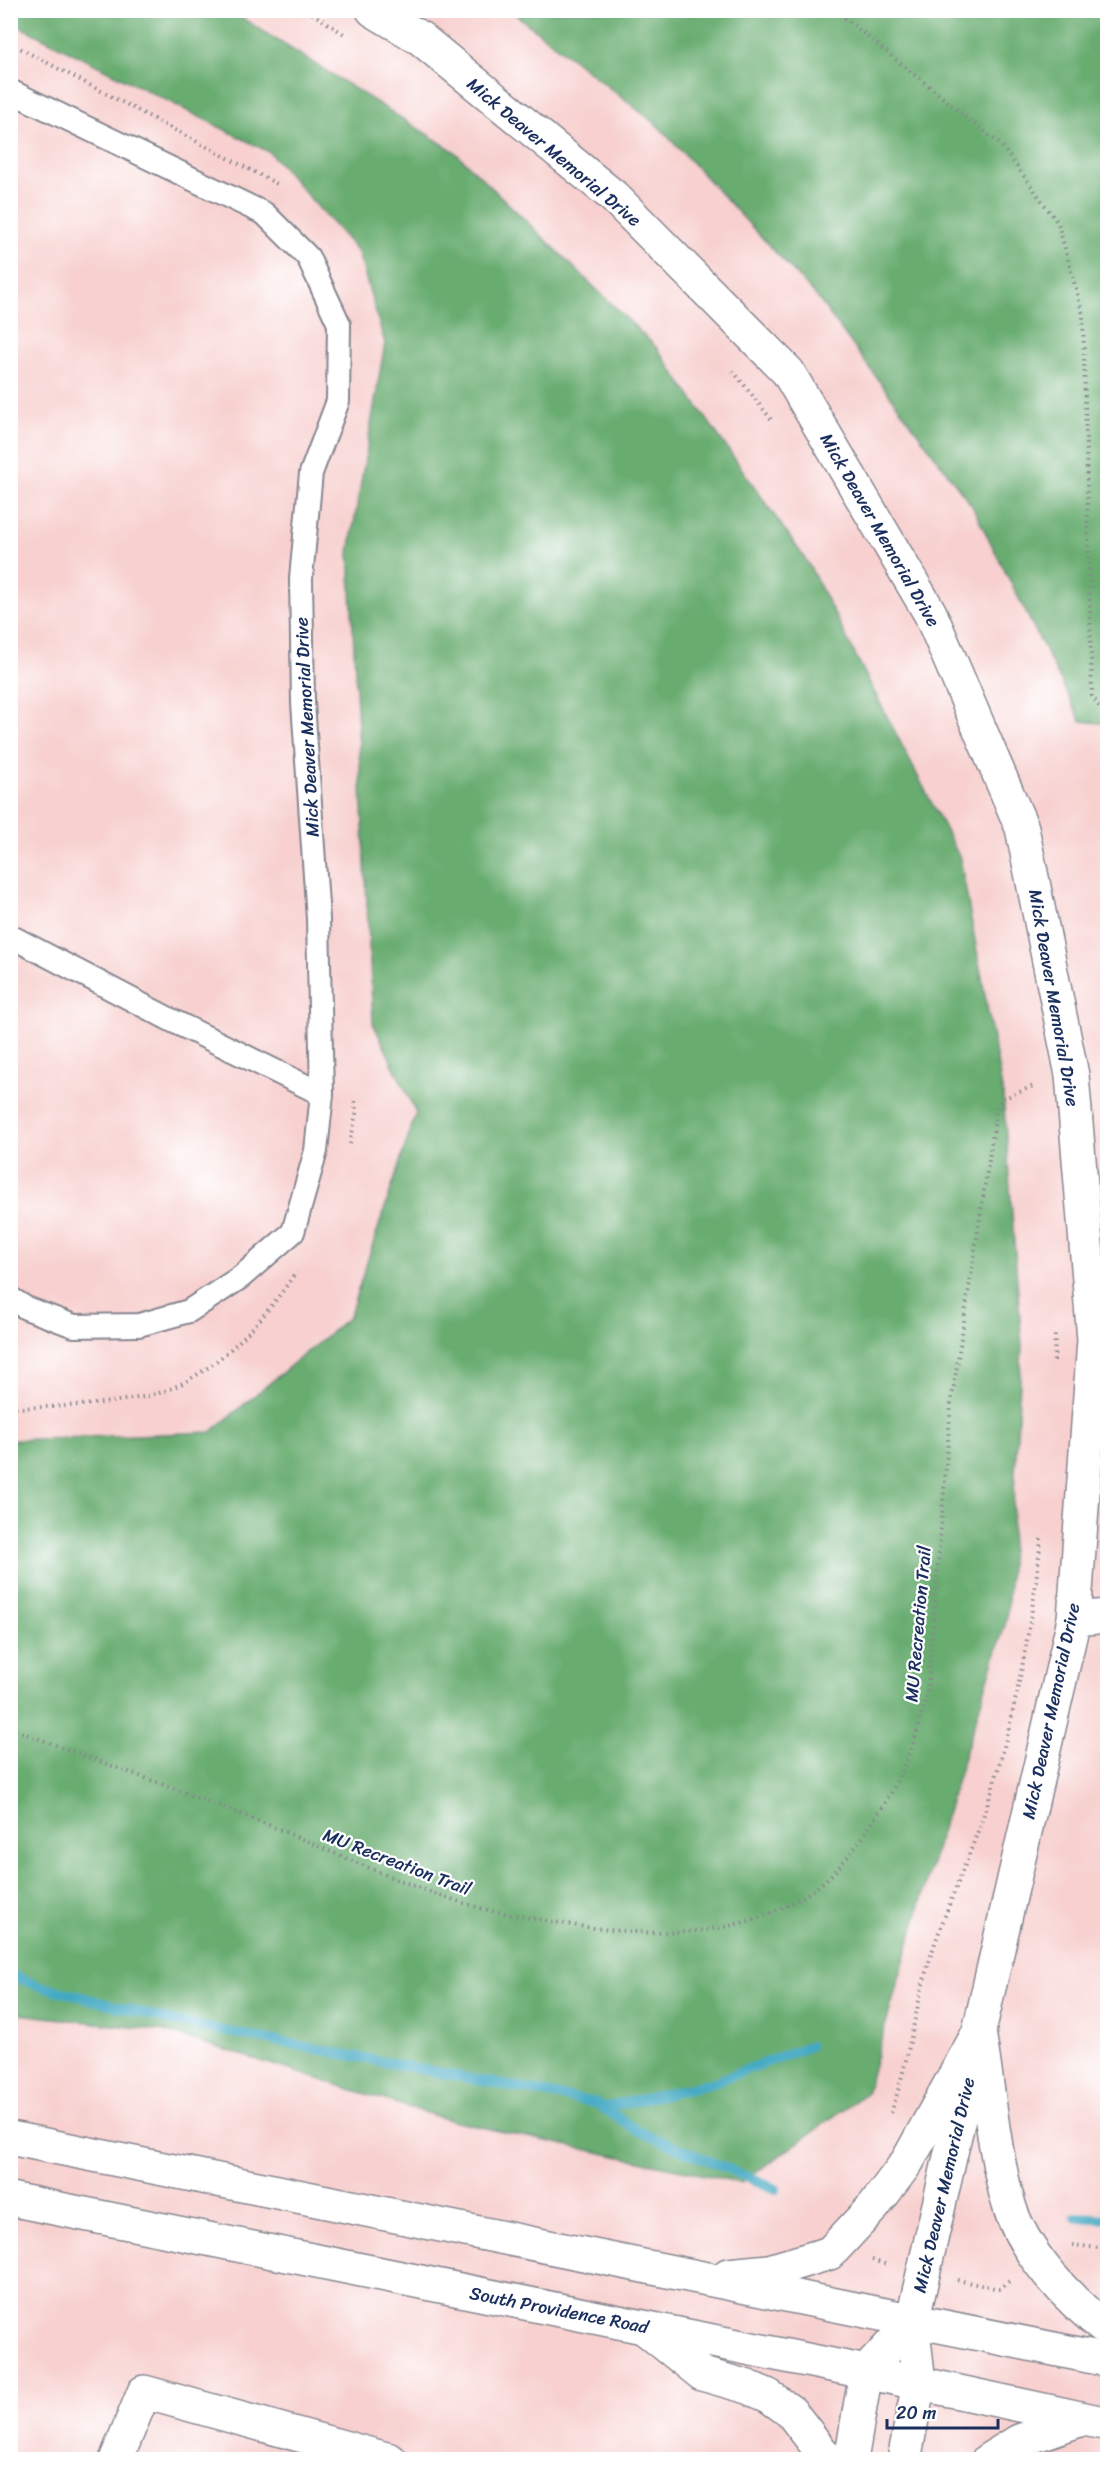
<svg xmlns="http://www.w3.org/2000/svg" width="1118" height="2470" font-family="Sriracha,sans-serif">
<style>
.built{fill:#f7d0cf}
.forest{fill:#68ac70;stroke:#426e67;stroke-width:1.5}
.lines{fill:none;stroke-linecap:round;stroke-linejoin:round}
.stream{stroke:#43a9c3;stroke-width:10}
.service-casing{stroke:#888690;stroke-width:26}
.minor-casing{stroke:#888690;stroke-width:36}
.primary-casing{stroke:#888690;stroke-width:36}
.path{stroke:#888690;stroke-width:4;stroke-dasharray:1.5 4.5;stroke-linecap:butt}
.service{stroke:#fff;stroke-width:22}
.minor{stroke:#fff;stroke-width:33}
.primary{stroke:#fff;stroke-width:33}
.labels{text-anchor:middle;stroke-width:4.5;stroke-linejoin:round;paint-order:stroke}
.street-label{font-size:18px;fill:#1b2f5e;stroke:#fff}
</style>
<rect width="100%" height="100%" fill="#fff"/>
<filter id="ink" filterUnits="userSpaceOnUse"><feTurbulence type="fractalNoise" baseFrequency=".0167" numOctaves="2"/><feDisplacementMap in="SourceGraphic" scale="12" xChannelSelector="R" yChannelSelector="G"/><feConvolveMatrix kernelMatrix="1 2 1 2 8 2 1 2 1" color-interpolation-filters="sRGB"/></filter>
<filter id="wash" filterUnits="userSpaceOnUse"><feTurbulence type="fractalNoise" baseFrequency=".008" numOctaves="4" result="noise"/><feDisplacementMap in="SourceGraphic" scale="24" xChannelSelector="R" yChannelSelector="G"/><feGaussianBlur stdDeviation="1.35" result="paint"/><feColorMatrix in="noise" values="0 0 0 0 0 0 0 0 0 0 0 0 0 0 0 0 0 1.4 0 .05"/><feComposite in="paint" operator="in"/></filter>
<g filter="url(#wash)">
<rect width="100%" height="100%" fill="#f5ddc2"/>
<rect class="built" x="11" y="11" width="1096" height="2448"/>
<g class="forest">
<path d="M 11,10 L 231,11 L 454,151 L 656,347 L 808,563 L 960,858 L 1003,1094 L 1022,1346 L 1007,1618 L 946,1815 L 866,2093 L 742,2183 L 452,2121 L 165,2031 L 11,2013 L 11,1440 L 211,1432 L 349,1317 L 416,1113 L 373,1023 L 349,552 L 385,343 L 358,252 L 269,152 L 11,22 Z"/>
<path d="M 511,11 L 1107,11 L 1107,724 L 1081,721 L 972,506 L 817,297 L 657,125 Z"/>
</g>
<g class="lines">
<g class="stream">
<path d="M 10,1975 L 40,1986 L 172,2021 L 596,2103 L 636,2130 L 776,2189"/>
<path d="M 603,2108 L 709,2084 L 809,2046"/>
<path d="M 1076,2217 L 1108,2219"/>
</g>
</g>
</g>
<g filter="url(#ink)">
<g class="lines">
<defs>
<g id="service">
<path d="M 10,91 L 265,214 L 308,257 L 339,324 L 338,401 L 311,473 L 301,578 L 303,703 L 318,919 L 322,1094 L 316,1151 L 293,1232 L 241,1277 L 189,1311 L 139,1325 L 74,1326 L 26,1308 L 10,1298"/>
<path d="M 10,936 L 171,1020 L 322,1094"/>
</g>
<g id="minor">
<path d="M 373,10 L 420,38 L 613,196 L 788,372 L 930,613 L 1022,828 L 1072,1075 L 1094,1340 L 1074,1619 L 912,2322 L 919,2383 L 904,2460"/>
<path d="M 1074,1619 L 1108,1616"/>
<path d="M 116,2460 L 144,2392 L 390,2460"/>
<path d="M 851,2460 L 866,2372 L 912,2322"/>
</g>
<g id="primary">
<path d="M 979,2032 C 989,2089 993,2150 1009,2205 C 1023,2252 1069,2301 1108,2330"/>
<path d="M 10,2138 L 1108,2360"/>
<path d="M 10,2199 L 866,2372 L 1108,2424"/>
<path d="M 728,2275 L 769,2271 L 830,2253 L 874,2206 L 907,2162 L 979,2032"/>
<path d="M 647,2330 L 702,2374 L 748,2387 L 769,2396 L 791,2412 L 828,2460"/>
<path d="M 988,2460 L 1019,2441 L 1082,2419"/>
</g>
</defs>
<use href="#service" class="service-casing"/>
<use href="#minor" class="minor-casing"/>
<use href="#primary" class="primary-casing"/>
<g class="path">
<path d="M 307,10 L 344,34"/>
<path d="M 835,10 L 1002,146 L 1058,223 L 1083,315 L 1092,696 L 1108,719"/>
<path d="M 10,43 L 279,185"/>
<path d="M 733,371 L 771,419"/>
<path d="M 350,1144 L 356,1114 L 355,1098"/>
<path d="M 1054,1361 L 1055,1333"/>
<path d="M 10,1408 C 55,1407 104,1405 148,1396 C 209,1382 263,1322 296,1272"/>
<path d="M 10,1728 C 94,1760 178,1789 261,1822 C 335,1852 407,1888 484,1909 C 502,1913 520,1916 538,1919 C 632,1937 740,1947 821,1884 C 842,1867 858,1844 873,1821 C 902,1780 919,1735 928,1686 L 951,1404 L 996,1114 L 1000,1100 L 1036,1085"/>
<path d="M 891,2113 C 909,2061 915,2007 931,1955 C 949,1900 974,1848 991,1793 C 1016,1711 1032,1624 1041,1539"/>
<path d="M 1072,2245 L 1108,2249"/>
<path d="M 872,2260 L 888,2265"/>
<path d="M 957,2280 L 999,2289 L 1009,2281"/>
</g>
<use href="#service" class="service"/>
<use href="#minor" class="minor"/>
<use href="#primary" class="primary"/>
</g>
</g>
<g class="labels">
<g class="street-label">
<text transform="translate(554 152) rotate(40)" y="6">Mick Deaver Memorial Drive</text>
<text transform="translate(880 530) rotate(60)" y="6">Mick Deaver Memorial Drive</text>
<text transform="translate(307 727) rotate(-93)" y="6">Mick Deaver Memorial Drive</text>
<text transform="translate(1054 998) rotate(80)" y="6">Mick Deaver Memorial Drive</text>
<text transform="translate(918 1624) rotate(-85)" y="6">MU Recreation Trail</text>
<text transform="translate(1051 1711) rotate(-78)" y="6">Mick Deaver Memorial Drive</text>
<text transform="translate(397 1862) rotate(21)" y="6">MU Recreation Trail</text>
<text transform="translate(944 2185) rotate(-77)" y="6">Mick Deaver Memorial Drive</text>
<text transform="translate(559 2310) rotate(11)" y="6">South Providence Road</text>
</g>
</g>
<rect width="1118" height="2470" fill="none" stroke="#fff" stroke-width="36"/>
<path d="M887 2419v9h111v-9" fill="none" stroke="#1b2f5e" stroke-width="3"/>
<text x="896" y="2419" font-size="18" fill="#1b2f5e" stroke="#ffffff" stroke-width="4.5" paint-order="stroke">20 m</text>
</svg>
